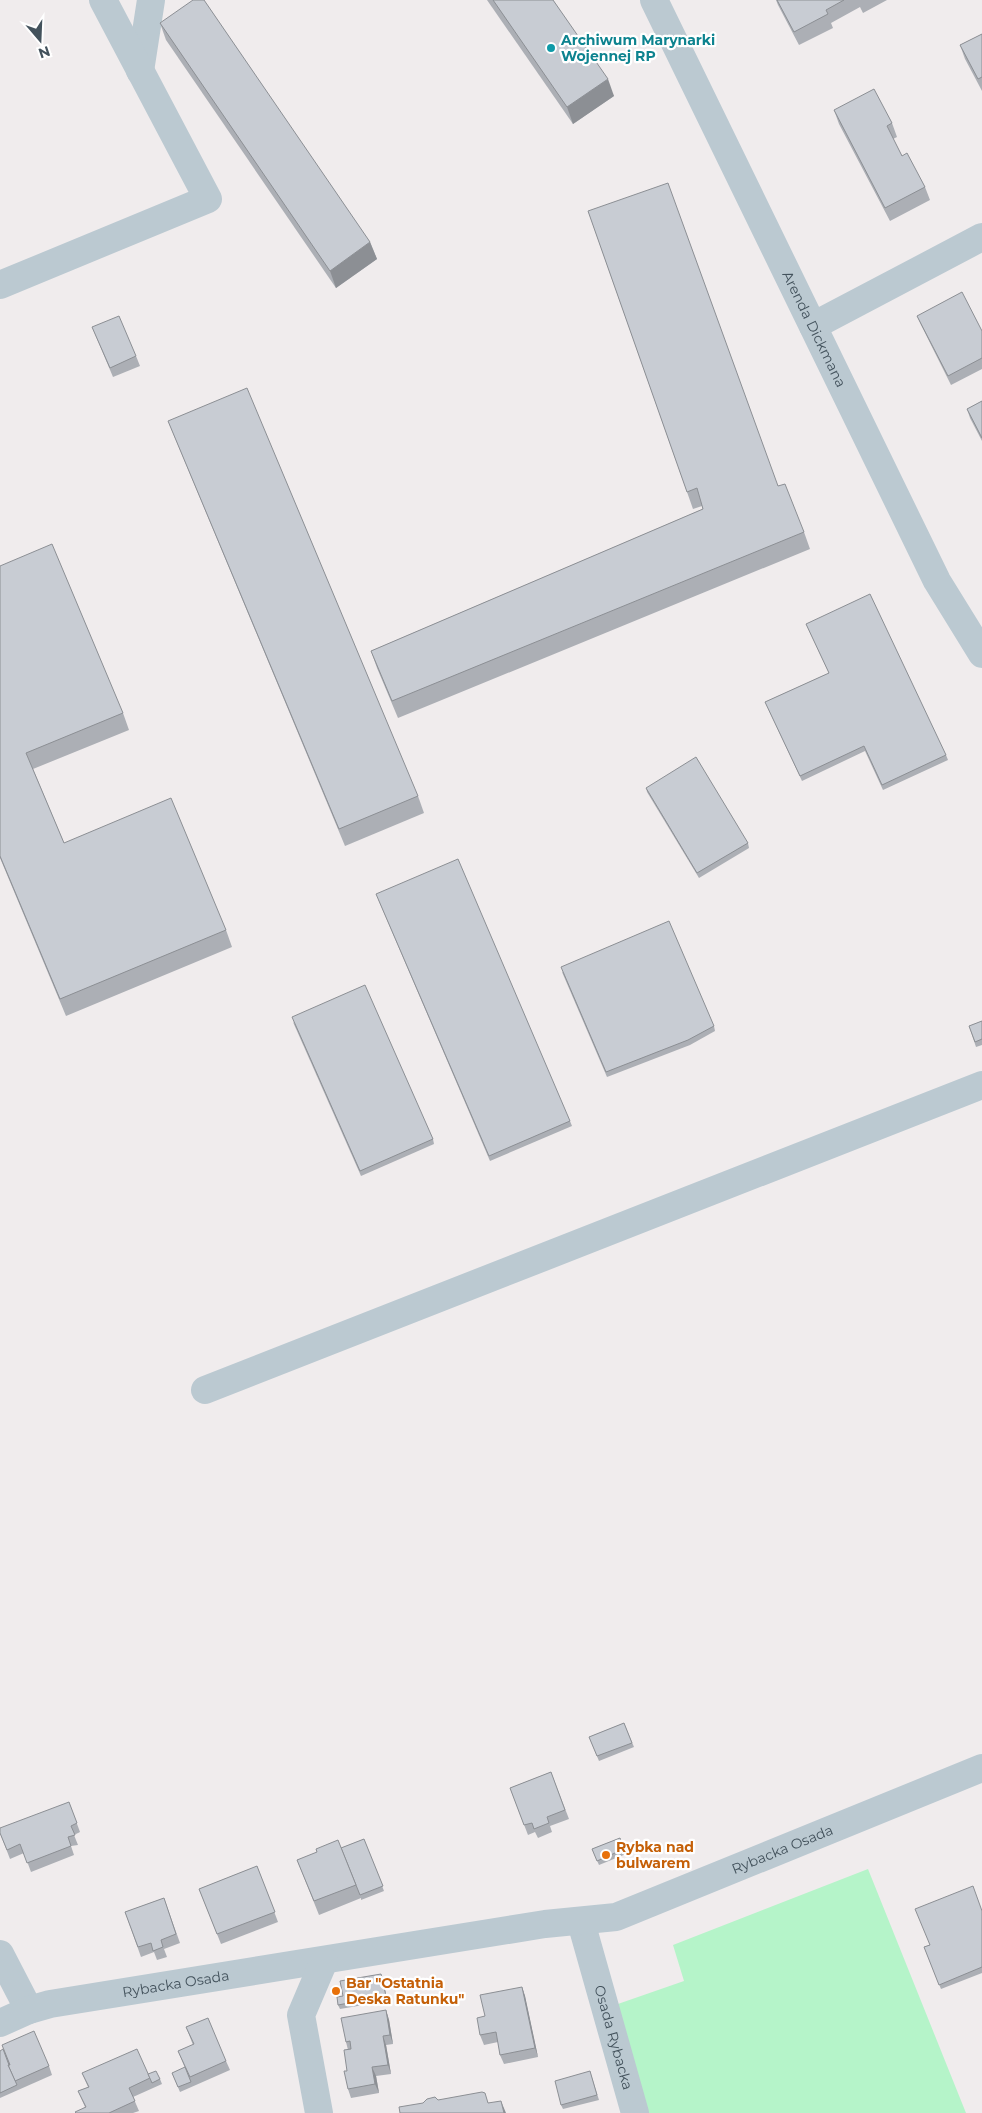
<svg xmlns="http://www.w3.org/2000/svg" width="982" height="2113" font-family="Montserrat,sans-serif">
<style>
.green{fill:#b5f4c9}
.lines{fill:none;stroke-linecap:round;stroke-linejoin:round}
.minor{stroke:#bbc9d1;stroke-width:28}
.wall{fill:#acafb5}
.shaded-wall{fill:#8c8f94}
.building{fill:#c8ccd3;stroke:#8c8f94}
.culture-dot{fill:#0f9aa8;stroke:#fff;stroke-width:2}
.food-dot{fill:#e8710a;stroke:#fff;stroke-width:2}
.labels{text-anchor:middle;stroke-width:4.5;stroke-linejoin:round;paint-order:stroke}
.culture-label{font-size:14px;font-weight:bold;fill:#0d838f;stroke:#fff;text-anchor:start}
.street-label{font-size:14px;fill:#43525c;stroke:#fff}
.food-label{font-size:14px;font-weight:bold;fill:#c56008;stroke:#fff;text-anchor:start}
</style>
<rect width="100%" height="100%" fill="#f0eced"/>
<path class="green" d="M 868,1869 L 966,2113 L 646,2113 L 615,2005 L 684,1981 L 673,1945 Z"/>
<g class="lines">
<g class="minor">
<path id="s1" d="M 654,0 L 937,581 L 982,654"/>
<path d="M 140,71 L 151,0"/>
<path d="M 0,285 L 208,199 L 103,0"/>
<path d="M 813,326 L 982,237"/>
<path d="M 205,1390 L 982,1085"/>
<path id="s2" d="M 581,1922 L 635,2113"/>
<path d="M 0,1954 L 29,2010"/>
<path id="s3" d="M 0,2023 L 29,2010 L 50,2004 L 545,1924 L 616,1917 L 982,1768"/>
<path d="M 319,2113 L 301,2015 L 324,1961"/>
</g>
</g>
<g class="wall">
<path d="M 487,0 L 553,0 L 614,96 L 573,124 Z"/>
<path d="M 776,0 L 887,0 L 863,13 L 860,7 L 831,23 L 833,28 L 799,45 L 778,5 Z"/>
<path d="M 160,23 L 370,242 L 377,259 L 336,288 L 166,40 Z"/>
<path d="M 982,34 L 982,91 L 965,59 L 960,45 Z"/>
<path d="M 834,110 L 892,123 L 897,137 L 893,139 L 902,156 L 925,187 L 930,200 L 890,221 L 839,124 Z"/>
<path d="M 588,211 L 778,486 L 804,532 L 810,549 L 398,718 L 377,668 L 371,651 L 703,509 L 702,506 L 693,509 Z"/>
<path d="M 917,316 L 982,331 L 982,369 L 951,385 L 921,325 Z"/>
<path d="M 92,327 L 136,356 L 140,366 L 113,377 Z"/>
<path d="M 982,401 L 982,441 L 970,418 L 967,409 Z"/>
<path d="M 168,421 L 418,796 L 424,813 L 345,846 L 175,438 Z"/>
<path d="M 0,566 L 123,713 L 129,730 L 33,769 L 64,843 L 226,930 L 232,947 L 66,1016 L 0,858 Z"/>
<path d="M 806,624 L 946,755 L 948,760 L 883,790 L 865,751 L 802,781 L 765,702 L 829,673 Z"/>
<path d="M 646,788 L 748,843 L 749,848 L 699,878 L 647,792 Z"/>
<path d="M 378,899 L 570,1121 L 572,1126 L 490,1161 Z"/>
<path d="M 562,972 L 714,1026 L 715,1031 L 690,1045 L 607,1077 Z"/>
<path d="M 982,1021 L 982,1045 L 976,1047 L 969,1026 Z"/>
<path d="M 293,1022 L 433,1139 L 434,1144 L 361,1176 Z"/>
<path d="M 624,1723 L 634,1747 L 599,1761 L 589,1737 Z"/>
<path d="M 551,1772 L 569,1819 L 550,1826 L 552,1832 L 538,1838 L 535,1832 L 528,1835 L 510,1788 Z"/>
<path d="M 69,1802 L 80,1832 L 74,1835 L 78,1845 L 71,1846 L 74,1855 L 31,1872 L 24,1853 L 10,1859 L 0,1833 Z"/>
<path d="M 620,1838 L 626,1854 L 599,1865 L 592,1849 Z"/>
<path d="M 364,1839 L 384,1891 L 361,1900 L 361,1898 L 319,1915 L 297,1860 L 341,1848 Z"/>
<path d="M 257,1866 L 278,1922 L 221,1944 L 199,1889 Z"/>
<path d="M 164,1898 L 180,1943 L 164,1949 L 167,1957 L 157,1960 L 154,1952 L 141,1957 L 125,1912 Z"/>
<path d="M 982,1911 L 982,1973 L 941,1989 L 924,1947 L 929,1945 Z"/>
<path d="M 381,1974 L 383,1979 L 387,2001 L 340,2009 L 338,2005 L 343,1996 Z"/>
<path d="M 522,1987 L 525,1996 L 538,2057 L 504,2064 L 500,2055 L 498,2042 L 484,2045 L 480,2035 Z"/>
<path d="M 386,2010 L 389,2020 L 393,2044 L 386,2045 L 391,2074 L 376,2076 L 379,2093 L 351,2098 L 348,2089 L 348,2050 L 346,2042 Z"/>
<path d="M 186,2027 L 226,2061 L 230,2070 L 180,2092 L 172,2073 L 185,2068 L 178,2051 L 193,2045 Z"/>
<path d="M 0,2051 L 49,2066 L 52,2075 L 0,2098 Z"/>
<path d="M 590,2071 L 599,2100 L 563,2109 L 561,2105 Z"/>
<path d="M 82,2073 L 148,2074 L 160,2079 L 162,2084 L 133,2097 L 139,2111 L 133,2113 L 76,2113 L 85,2107 L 78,2091 L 88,2087 Z"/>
</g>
<g class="shaded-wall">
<path d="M 608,79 L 614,96 L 573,124 L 567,107 Z"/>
<path d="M 370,242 L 377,259 L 336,288 L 330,271 Z"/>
<path d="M 381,1974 L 383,1979 L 387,2001 L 386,1996 Z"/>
<path d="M 522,1987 L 525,1996 L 538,2057 L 535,2048 Z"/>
<path d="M 386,2010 L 389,2020 L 393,2044 L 390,2035 Z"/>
<path d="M 383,2036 L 386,2045 L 391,2074 L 388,2065 Z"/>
<path d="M 372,2067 L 376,2076 L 379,2093 L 375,2084 Z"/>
<path d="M 501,2101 L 506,2113 L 504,2113 Z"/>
</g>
<g class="building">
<path d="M 193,0 L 204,0 L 370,242 L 330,271 L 160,23 Z"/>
<path d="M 493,0 L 553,0 L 608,79 L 567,107 Z"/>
<path d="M 777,0 L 844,0 L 826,10 L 828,14 L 794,32 Z"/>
<path d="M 982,34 L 982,77 L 978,79 L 960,45 Z"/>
<path d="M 874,89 L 892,123 L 887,126 L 902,156 L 907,153 L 925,187 L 885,208 L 834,110 Z"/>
<path d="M 668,183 L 778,486 L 785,484 L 804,532 L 392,701 L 371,651 L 703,509 L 697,488 L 687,492 L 588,211 Z"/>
<path d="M 962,292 L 982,331 L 982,358 L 948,376 L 917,316 Z"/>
<path d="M 119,316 L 136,356 L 110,368 L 92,327 Z"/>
<path d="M 247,388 L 418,796 L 339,829 L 168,421 Z"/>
<path d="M 982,401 L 982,438 L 967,409 Z"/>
<path d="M 52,544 L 123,713 L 26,753 L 64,843 L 171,798 L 226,930 L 60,999 L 0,856 L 0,566 Z"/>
<path d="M 870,594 L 946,755 L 882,785 L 864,746 L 800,776 L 765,702 L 829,673 L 806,624 Z"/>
<path d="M 696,757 L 748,843 L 697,873 L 646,788 Z"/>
<path d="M 458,859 L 570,1121 L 489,1156 L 376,894 Z"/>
<path d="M 669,921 L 714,1026 L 688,1040 L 606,1072 L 561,967 Z"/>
<path d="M 365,985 L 433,1139 L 360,1171 L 292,1017 Z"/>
<path d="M 982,1021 L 982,1039 L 975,1042 L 969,1026 Z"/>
<path d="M 624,1723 L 632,1743 L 597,1756 L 589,1737 Z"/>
<path d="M 551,1772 L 565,1810 L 547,1817 L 549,1823 L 534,1829 L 532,1823 L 524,1825 L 510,1788 Z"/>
<path d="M 69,1802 L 77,1823 L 71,1826 L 75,1835 L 68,1837 L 71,1846 L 27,1863 L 20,1844 L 7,1850 L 0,1833 L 0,1828 Z"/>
<path d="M 620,1838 L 624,1849 L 597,1861 L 592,1849 Z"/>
<path d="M 364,1839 L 383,1886 L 360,1895 L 341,1848 Z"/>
<path d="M 338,1840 L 356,1885 L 314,1901 L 297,1860 L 317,1852 L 316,1849 Z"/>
<path d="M 257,1866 L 275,1912 L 217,1934 L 199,1889 Z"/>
<path d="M 973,1886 L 982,1911 L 982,1967 L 939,1985 L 924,1947 L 930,1945 L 915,1909 Z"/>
<path d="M 164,1898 L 176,1934 L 161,1940 L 163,1947 L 153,1951 L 151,1943 L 138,1947 L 125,1912 Z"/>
<path d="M 381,1974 L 386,1996 L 338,2005 L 337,1997 L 343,1996 L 340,1981 Z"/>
<path d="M 522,1987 L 535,2048 L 500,2055 L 496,2032 L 480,2035 L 477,2018 L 485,2016 L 480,1995 Z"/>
<path d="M 386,2010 L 390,2035 L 383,2036 L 388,2065 L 372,2067 L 375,2084 L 348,2089 L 344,2071 L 347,2071 L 344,2050 L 351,2049 L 350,2041 L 346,2042 L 341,2018 Z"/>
<path d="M 208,2018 L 226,2061 L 190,2077 L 178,2051 L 194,2044 L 186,2027 Z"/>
<path d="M 34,2031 L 49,2066 L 15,2081 L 8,2065 L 10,2065 L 2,2045 Z"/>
<path d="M 3,2049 L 9,2065 L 8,2065 L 17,2085 L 0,2093 L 0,2051 Z"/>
<path d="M 137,2049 L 150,2078 L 129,2088 L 135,2101 L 109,2113 L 76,2113 L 75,2112 L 86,2107 L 78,2091 L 89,2087 L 82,2073 Z"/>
<path d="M 185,2067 L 191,2082 L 178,2087 L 172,2073 Z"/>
<path d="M 156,2071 L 160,2079 L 152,2083 L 148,2074 Z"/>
<path d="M 590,2071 L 597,2095 L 561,2105 L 555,2081 Z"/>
<path d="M 482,2092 L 485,2093 L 488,2103 L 501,2101 L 504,2113 L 400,2113 L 399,2107 L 423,2103 L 427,2099 L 435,2097 L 438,2100 Z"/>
</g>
<circle class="culture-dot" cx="551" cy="48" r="5"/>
<g class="food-dot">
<circle cx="606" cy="1855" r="5"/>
<circle cx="336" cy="1991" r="5"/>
</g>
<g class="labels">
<g class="culture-label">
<text x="561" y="45">Archiwum Marynarki<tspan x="561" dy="16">Wojennej RP</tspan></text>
</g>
<g class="street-label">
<text dy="5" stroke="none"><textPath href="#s1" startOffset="366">Arenda Dickmana</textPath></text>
<text dy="5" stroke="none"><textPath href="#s3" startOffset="806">Rybacka Osada</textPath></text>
<text dy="5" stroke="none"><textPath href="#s3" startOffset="181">Rybacka Osada</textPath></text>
<text dy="5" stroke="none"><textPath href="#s2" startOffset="120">Osada Rybacka</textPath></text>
</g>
<g class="food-label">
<text x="616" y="1852">Rybka nad<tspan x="616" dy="16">bulwarem</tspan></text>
<text x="346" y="1988">Bar "Ostatnia<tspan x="346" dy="16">Deska Ratunku"</tspan></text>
</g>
</g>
<g transform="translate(40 40) rotate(161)" stroke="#ffffff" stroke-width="4" paint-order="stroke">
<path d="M0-4L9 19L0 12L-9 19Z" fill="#43525c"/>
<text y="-8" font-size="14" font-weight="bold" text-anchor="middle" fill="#43525c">N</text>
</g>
</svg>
